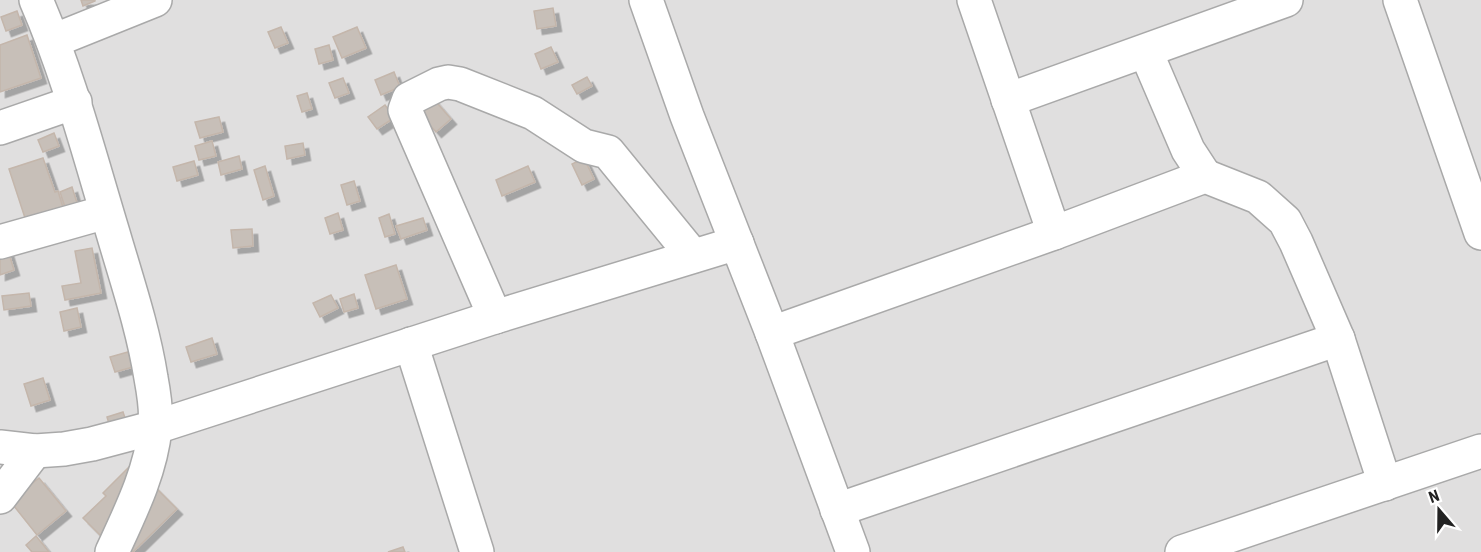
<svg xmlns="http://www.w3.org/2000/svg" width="1481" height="552" font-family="'Roboto Condensed',sans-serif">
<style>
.residential{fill:#e0dfdf}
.building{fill:#c7bfb8;stroke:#c4b6ab;stroke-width:1.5;filter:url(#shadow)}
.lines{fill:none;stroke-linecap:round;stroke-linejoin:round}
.minor-casing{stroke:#a9a9a9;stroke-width:36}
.minor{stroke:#fff;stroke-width:33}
</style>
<defs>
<filter id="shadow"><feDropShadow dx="5.5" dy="5.5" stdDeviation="0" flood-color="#0004"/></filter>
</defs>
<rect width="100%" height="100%" fill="#f2efe9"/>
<rect class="residential" x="0" y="0" width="1481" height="552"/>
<g class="building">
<path d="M 81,0 L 95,0 L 95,1 L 83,6 Z"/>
<path d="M 553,8 L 556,26 L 537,29 L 534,11 Z"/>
<path d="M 17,11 L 22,25 L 6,31 L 1,17 Z"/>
<path d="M 281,27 L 288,43 L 275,48 L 268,32 Z"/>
<path d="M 357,27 L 366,48 L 342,58 L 333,37 Z"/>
<path d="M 27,35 L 41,78 L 0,92 L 0,45 Z"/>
<path d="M 329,45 L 333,60 L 319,64 L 315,49 Z"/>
<path d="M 551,47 L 558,62 L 541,69 L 535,54 Z"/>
<path d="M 394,72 L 400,87 L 381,95 L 375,80 Z"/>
<path d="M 587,77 L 592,86 L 577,94 L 572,85 Z"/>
<path d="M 343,78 L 349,93 L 335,98 L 329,83 Z"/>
<path d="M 307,93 L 312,109 L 302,112 L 297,96 Z"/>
<path d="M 431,96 L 451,119 L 436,132 L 416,109 Z"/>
<path d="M 385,105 L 394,118 L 377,129 L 368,117 Z"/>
<path d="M 219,117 L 223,132 L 200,138 L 195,122 Z"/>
<path d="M 54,133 L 59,146 L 43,152 L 38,140 Z"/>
<path d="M 212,141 L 216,156 L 199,160 L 195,146 Z"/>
<path d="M 303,143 L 305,155 L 287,159 L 285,146 Z"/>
<path d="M 239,156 L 242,169 L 221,175 L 218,162 Z"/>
<path d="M 43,158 L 55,192 L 58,191 L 64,211 L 27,224 L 9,169 Z"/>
<path d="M 584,158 L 594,179 L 582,185 L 572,164 Z"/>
<path d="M 194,161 L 198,175 L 177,181 L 173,167 Z"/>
<path d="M 265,166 L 274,196 L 263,200 L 254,170 Z"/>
<path d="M 528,166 L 535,182 L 502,196 L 496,180 Z"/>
<path d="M 354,181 L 360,201 L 347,205 L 341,185 Z"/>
<path d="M 72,187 L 77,203 L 65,207 L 60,192 Z"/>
<path d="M 338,213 L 343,230 L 330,234 L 325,218 Z"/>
<path d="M 389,214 L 395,234 L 385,237 L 379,218 Z"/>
<path d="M 423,218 L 427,230 L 401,239 L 396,226 Z"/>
<path d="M 252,229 L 253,246 L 233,248 L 231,230 Z"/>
<path d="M 6,244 L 14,270 L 0,275 L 0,246 Z"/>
<path d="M 92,248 L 101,293 L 65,300 L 62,286 L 81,283 L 75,251 Z"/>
<path d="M 396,265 L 407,299 L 376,309 L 365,275 Z"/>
<path d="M 29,293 L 31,306 L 4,310 L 2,296 Z"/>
<path d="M 354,294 L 358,308 L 344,312 L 340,299 Z"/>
<path d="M 331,295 L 338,308 L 320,317 L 313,303 Z"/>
<path d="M 77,308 L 81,327 L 64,331 L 60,312 Z"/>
<path d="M 212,338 L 217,354 L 191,362 L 186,347 Z"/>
<path d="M 128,352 L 133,367 L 115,372 L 110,357 Z"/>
<path d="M 43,378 L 50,400 L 31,406 L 24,384 Z"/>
<path d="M 123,412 L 131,436 L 114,441 L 107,417 Z"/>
<path d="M 132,464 L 177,509 L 133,552 L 117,552 L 83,518 L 106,496 L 103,493 Z"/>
<path d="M 39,478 L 66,511 L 37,535 L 10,501 Z"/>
<path d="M 36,536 L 49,552 L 32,552 L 26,545 Z"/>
<path d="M 403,547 L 405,552 L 388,552 Z"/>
</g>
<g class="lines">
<defs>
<g id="minor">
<path d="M 36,0 C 69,76 89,154 113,233 C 127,281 143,328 151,378 C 154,394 157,412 155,428 C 151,471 130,513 112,552"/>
<path d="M 646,0 L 687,116 L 772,333 L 853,552"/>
<path d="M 1400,0 L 1481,233"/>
<path d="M 53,41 L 155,0"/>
<path d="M 1146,52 L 1188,150 L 1205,176"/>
<path d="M 1008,100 L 1286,0"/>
<path d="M 0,128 L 75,102"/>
<path d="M 1054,233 L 1205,176 L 1258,197 L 1285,221 L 1296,242 L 1338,339 L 1385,484"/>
<path d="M 0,242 L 106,212"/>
<path d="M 495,317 L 405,110 L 409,99 L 439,84 L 448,82 L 460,84 L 533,113 L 584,146 L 608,152 L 693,256"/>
<path d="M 772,333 L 1054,233 L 974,0"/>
<path d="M 411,344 L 477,552"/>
<path d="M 0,447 L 35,451 L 64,449 L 92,444 L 156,427 L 495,317 L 737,243"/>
<path d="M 0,497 L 35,451"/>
<path d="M 837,510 L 1338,339"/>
<path d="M 1182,552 L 1481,451"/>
</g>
</defs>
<use href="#minor" class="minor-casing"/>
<use href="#minor" class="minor"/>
</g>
<g transform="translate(1439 510) rotate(340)" stroke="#ffffff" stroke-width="4.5" paint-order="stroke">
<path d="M0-4.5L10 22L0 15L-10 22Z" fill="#222222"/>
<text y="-9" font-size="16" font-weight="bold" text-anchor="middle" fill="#222222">N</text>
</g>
</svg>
